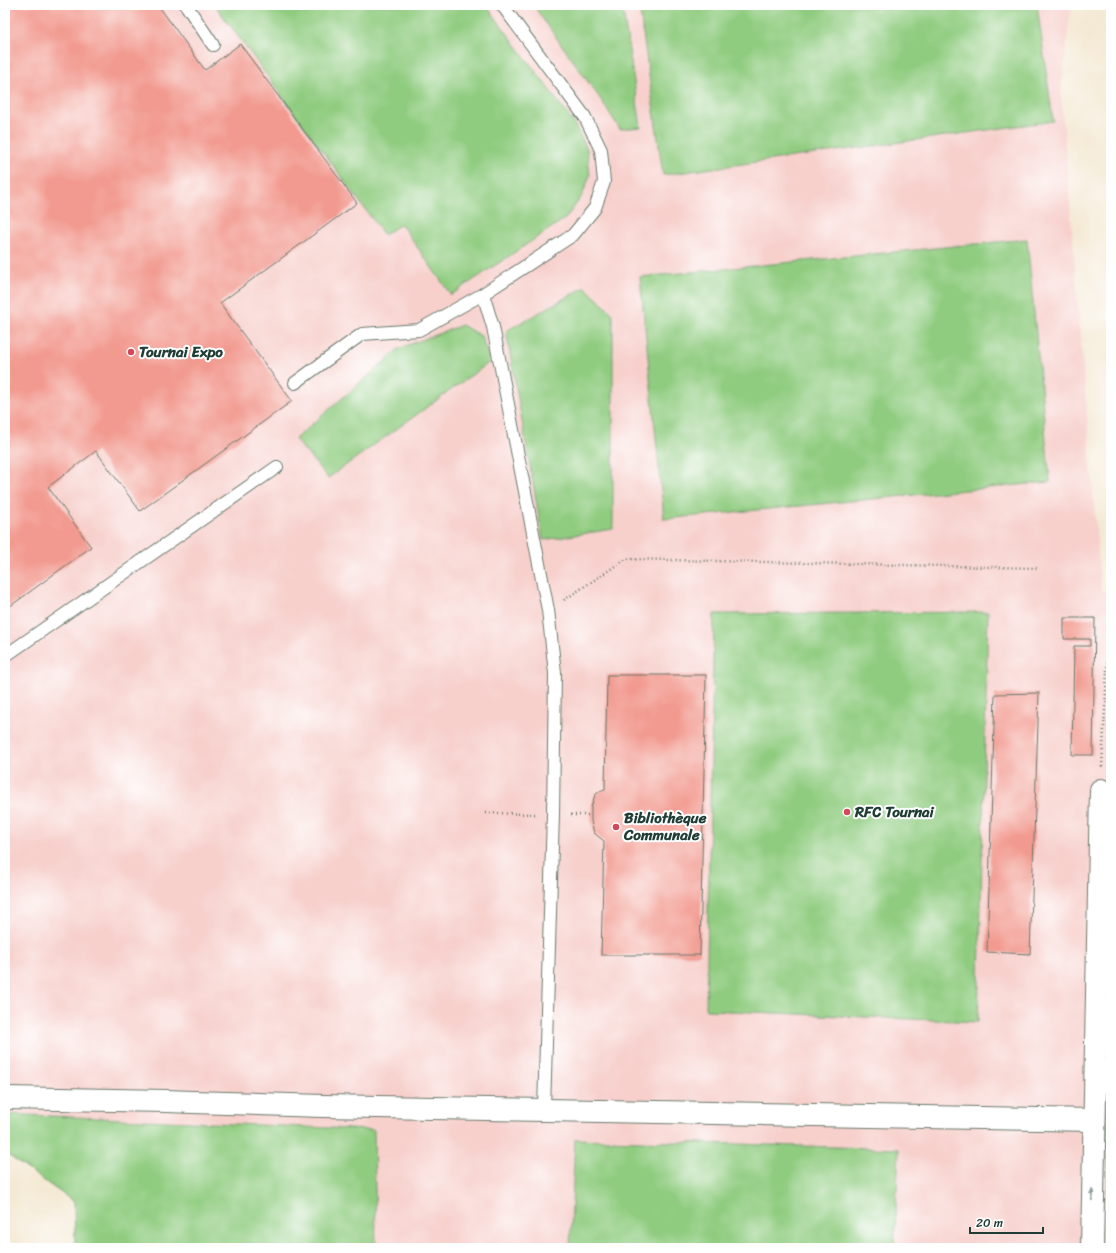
<svg xmlns="http://www.w3.org/2000/svg" width="1116" height="1253" font-family="Sriracha,sans-serif">
<style>
.built{fill:#f7d0cc}
.green{fill:#90cc80;stroke:#58845a}
.building{fill:#f29a8f}
.lines{fill:none;stroke-linecap:round;stroke-linejoin:round}
.service-casing{stroke:#6a796c;stroke-width:14}
.minor-casing{stroke:#6a796c;stroke-width:24}
.path{stroke:#6a796c;stroke-width:2.5;stroke-dasharray:1 3;stroke-linecap:butt}
.service{stroke:#fff;stroke-width:12}
.minor{stroke:#fff;stroke-width:22}
.oneway{fill:#8f9e9a}
.poi-dot{fill:#d1495b;stroke:#fff;stroke-width:1.5}
.labels{text-anchor:middle;stroke-width:4;stroke-linejoin:round;paint-order:stroke}
.poi-label{font-size:15px;font-weight:bold;fill:#1f3d34;stroke:#fff;text-anchor:start}
</style>
<rect width="100%" height="100%" fill="#fff"/>
<filter id="ink" filterUnits="userSpaceOnUse"><feTurbulence type="fractalNoise" baseFrequency=".025" numOctaves="2"/><feDisplacementMap in="SourceGraphic" scale="8" xChannelSelector="R" yChannelSelector="G"/><feConvolveMatrix kernelMatrix="1 2 1 2 8 2 1 2 1" color-interpolation-filters="sRGB"/></filter>
<filter id="wash" filterUnits="userSpaceOnUse"><feTurbulence type="fractalNoise" baseFrequency=".012" numOctaves="4" result="noise"/><feDisplacementMap in="SourceGraphic" scale="16" xChannelSelector="R" yChannelSelector="G"/><feGaussianBlur stdDeviation="0.9" result="paint"/><feColorMatrix in="noise" values="0 0 0 0 0 0 0 0 0 0 0 0 0 0 0 0 0 1.4 0 .05"/><feComposite in="paint" operator="in"/></filter>
<g filter="url(#wash)">
<rect width="100%" height="100%" fill="#f4e9d4"/>
<path class="built" d="M 5,5 L 1071,5 L 1061,92 L 1101,591 L 1111,591 L 1111,912 L 1107,1079 L 1107,1248 L 376,1248 L 374,1130 L 5,1114 Z"/>
<g class="green">
<path d="M 215,5 L 486,5 L 574,123 L 587,149 L 590,175 L 582,196 L 566,218 L 451,295 L 401,224 L 384,235 Z"/>
<path d="M 533,5 L 622,5 L 641,127 L 620,129 L 599,97 Z"/>
<path d="M 639,5 L 1037,5 L 1053,121 L 663,175 Z"/>
<path d="M 1027,239 L 1050,482 L 664,519 L 640,277 Z"/>
<path d="M 585,287 L 613,314 L 613,529 L 543,540 L 506,331 Z"/>
<path d="M 462,325 L 481,336 L 490,362 L 328,478 L 295,439 L 400,348 Z"/>
<path d="M 988,612 L 978,1022 L 706,1010 L 714,614 Z"/>
<path d="M 1111,1078 L 1111,1248 L 1107,1248 L 1107,1079 Z"/>
<path d="M 5,1114 L 374,1130 L 376,1248 L 75,1248 L 74,1202 L 5,1153 Z"/>
<path d="M 575,1139 L 899,1149 L 894,1248 L 570,1248 Z"/>
</g>
<g id="blocks">
<g class="building">
<path d="M 5,5 L 158,5 L 205,70 L 240,44 L 357,203 L 220,303 L 292,401 L 140,511 L 96,451 L 48,487 L 91,547 L 5,610 Z"/>
<path d="M 1064,618 L 1095,618 L 1093,755 L 1072,755 L 1074,646 L 1090,646 L 1090,639 L 1064,639 Z"/>
<path d="M 607,675 L 706,675 L 700,955 L 601,955 L 604,841 L 594,833 L 591,821 L 591,807 L 595,795 L 600,791 L 605,789 Z"/>
<path d="M 1039,693 L 1030,954 L 987,952 L 995,694 Z"/>
</g>
</g>
</g>
<g filter="url(#ink)">
<use href="#blocks" fill-opacity="0" stroke="#6a796c" stroke-width="1"/>
<g class="lines">
<defs>
<g id="service">
<path d="M 186,5 L 213,45"/>
<path d="M 502,5 L 585,117 L 601,150 L 604,182 L 595,208 L 573,235 L 483,294 L 493,327 L 548,610 L 555,673 L 553,814 L 544,1109"/>
<path d="M 295,383 L 362,334 L 419,330 L 483,294"/>
<path d="M 5,656 L 277,467"/>
</g>
<g id="minor">
<path d="M 5,1098 L 167,1101 L 192,1102 L 323,1106 L 1094,1120"/>
<path d="M 1092,1248 L 1101,790"/>
</g>
</defs>
<use href="#service" class="service-casing"/>
<use href="#minor" class="minor-casing"/>
<g class="path">
<path d="M 564,600 L 626,559 L 1038,568"/>
<path d="M 1102,767 L 1109,632 L 1111,629"/>
<path d="M 486,813 L 536,814"/>
<path d="M 571,815 L 591,815"/>
</g>
<use href="#service" class="service"/>
<use href="#minor" class="minor"/>
</g>
<defs><path id="oneway-solid" d="M-6-.8H1V-3.2L6.5 0L1 3.2V.8H-6Z"/></defs>
<use class="oneway" href="#oneway-solid" transform="translate(1092 1195) rotate(-89)"/>
</g>
<g class="poi-dot">
<circle cx="131" cy="352" r="4"/>
<circle cx="847" cy="812" r="4"/>
<circle cx="616" cy="827" r="4"/>
</g>
<g class="labels">
<g class="poi-label">
<text x="139" y="357">Tournai Expo</text>
<text x="855" y="817">RFC Tournai</text>
<text x="624" y="823">Bibliothèque<tspan x="624" dy="17">Communale</tspan></text>
</g>
</g>
<rect width="1116" height="1253" fill="none" stroke="#fff" stroke-width="20"/>
<path d="M970 1227v6h73v-6" fill="none" stroke="#1f3d34" stroke-width="2"/>
<text x="976" y="1227" font-size="12" fill="#1f3d34" stroke="#ffffff" stroke-width="3" paint-order="stroke">20 m</text>
</svg>
